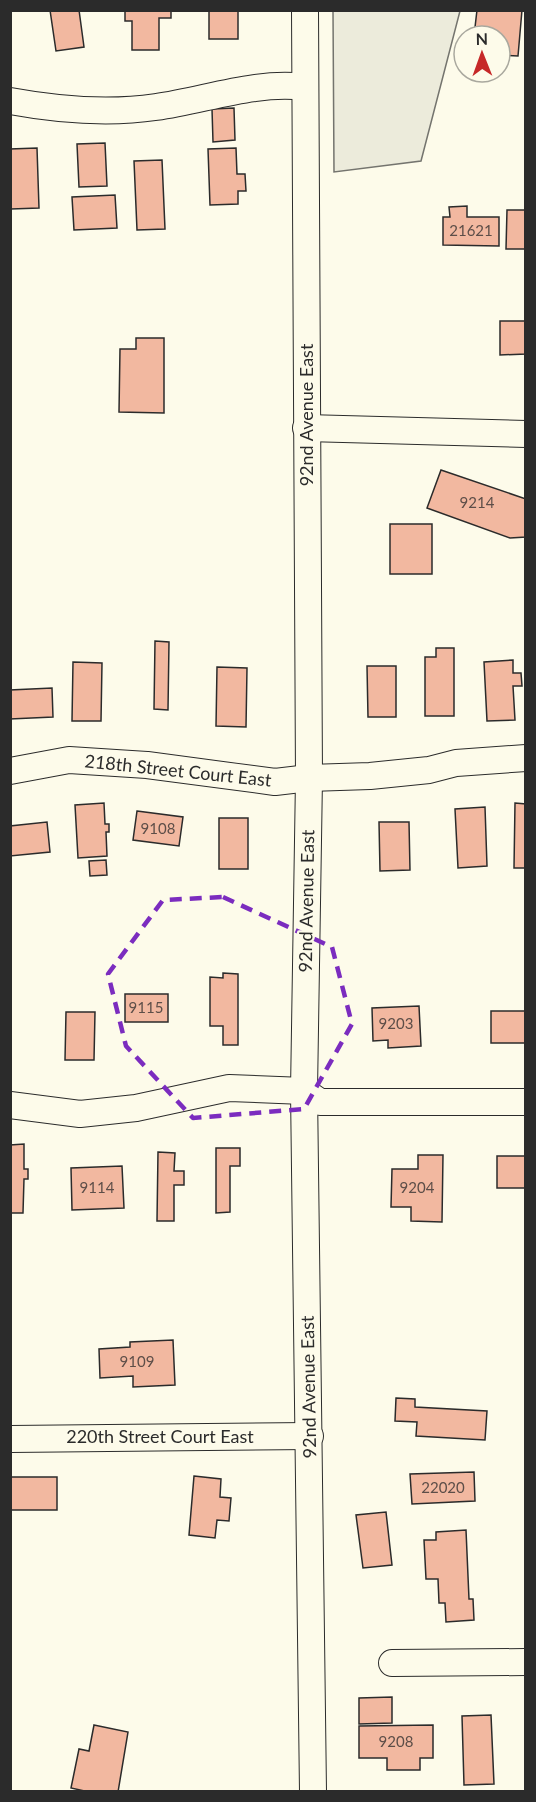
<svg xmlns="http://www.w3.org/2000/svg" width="536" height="1802" font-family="Lato,sans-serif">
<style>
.green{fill:#ecebdb;stroke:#74746e;stroke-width:1.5}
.building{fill:#f2b8a0;stroke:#2b2b2b;stroke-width:1.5}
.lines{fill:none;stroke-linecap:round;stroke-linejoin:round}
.minor-casing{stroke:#2b2b2b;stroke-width:28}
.minor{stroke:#fdfbea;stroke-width:26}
.marked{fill:none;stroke:#7b2cbf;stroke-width:4.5;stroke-dasharray:12 8;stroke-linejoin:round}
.labels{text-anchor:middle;stroke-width:4.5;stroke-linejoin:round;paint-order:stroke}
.number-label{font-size:15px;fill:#5d4e48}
.street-label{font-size:18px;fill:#2b2b2b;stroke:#fdfbea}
</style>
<rect width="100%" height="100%" fill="#fdfbea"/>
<path class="green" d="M 333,11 L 460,11 L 421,161 L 334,172 Z"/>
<g class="building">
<path d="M 50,10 L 79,10 L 84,47 L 56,51 Z"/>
<path d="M 125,10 L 171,10 L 171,18 L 159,18 L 159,50 L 132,50 L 132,21 L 125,21 Z"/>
<rect x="209" y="10" width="29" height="29"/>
<path d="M 477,10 L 522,10 L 518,56 L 500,55 L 500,36 L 474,36 Z"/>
<path d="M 234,108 L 235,140 L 213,142 L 212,109 Z"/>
<path d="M 105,143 L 107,186 L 79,187 L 77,144 Z"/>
<path d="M 37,148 L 39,208 L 11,209 L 10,149 Z"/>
<path d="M 236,148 L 237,174 L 245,174 L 246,191 L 238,191 L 238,204 L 210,205 L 208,149 Z"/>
<path d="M 162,160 L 165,229 L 137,230 L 134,161 Z"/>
<path d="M 115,195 L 117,228 L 74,230 L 72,197 Z"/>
<path d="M 467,206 L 467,217 L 499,217 L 499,246 L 443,245 L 443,217 L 450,217 L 449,207 Z"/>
<path d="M 507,210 L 526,210 L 526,249 L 506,249 Z"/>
<path d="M 500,321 L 526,321 L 526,354 L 500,355 Z"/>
<path d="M 136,338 L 164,338 L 164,413 L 119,412 L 120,349 L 136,349 Z"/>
<path d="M 441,470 L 526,499 L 526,537 L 510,538 L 427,508 Z"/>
<rect x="390" y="524" width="42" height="50"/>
<path d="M 155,641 L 169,642 L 168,710 L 154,709 Z"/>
<path d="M 436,648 L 454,648 L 454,716 L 425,716 L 425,657 L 436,657 Z"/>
<path d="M 513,660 L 513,673 L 521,673 L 522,686 L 513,686 L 515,720 L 487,721 L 484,662 Z"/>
<path d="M 73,662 L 102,663 L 101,721 L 72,721 Z"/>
<path d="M 367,666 L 396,666 L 396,717 L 368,717 Z"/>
<path d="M 217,667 L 247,668 L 246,727 L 216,726 Z"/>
<path d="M 52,688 L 53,717 L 10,719 L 10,690 Z"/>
<path d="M 104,803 L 105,824 L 109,824 L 109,832 L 106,832 L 107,856 L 78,858 L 75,805 Z"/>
<path d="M 515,803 L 526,804 L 526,868 L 514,868 Z"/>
<path d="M 485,807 L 487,866 L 458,868 L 455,809 Z"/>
<path d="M 137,811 L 183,817 L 179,846 L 133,840 Z"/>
<rect x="219" y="818" width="29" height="51"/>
<path d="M 47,822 L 50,852 L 10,856 L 10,826 Z"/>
<path d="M 379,822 L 409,822 L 410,870 L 380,871 Z"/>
<path d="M 106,860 L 107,875 L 90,876 L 89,861 Z"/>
<path d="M 223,973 L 238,974 L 238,1045 L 223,1045 L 223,1026 L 210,1026 L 210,977 L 223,978 Z"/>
<rect x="125" y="994" width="43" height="28"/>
<path d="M 419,1006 L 421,1046 L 388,1048 L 388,1040 L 373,1041 L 372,1008 Z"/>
<rect x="491" y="1011" width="35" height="32"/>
<path d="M 66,1012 L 95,1012 L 94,1060 L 65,1060 Z"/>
<path d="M 24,1144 L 24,1169 L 28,1169 L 28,1179 L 24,1179 L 23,1213 L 10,1213 L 10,1145 Z"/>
<path d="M 216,1148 L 240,1148 L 240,1166 L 230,1166 L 230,1212 L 216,1213 Z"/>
<path d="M 158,1152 L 175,1153 L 174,1171 L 184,1171 L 184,1185 L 174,1185 L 174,1221 L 157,1221 Z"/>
<path d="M 418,1155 L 443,1155 L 442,1222 L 411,1221 L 411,1207 L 391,1207 L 392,1169 L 418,1169 Z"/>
<rect x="497" y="1156" width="29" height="32"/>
<path d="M 122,1166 L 124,1208 L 72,1210 L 71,1168 Z"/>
<path d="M 173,1340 L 175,1385 L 133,1387 L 133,1376 L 100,1378 L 99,1349 L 130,1347 L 130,1342 Z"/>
<path d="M 396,1398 L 415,1399 L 415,1407 L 487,1411 L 485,1440 L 416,1436 L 417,1422 L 395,1421 Z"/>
<path d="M 474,1472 L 475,1501 L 412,1504 L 410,1474 Z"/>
<path d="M 194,1476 L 221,1479 L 220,1497 L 231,1498 L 229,1521 L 217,1520 L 215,1538 L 189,1535 Z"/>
<rect x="10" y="1477" width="47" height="33"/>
<path d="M 386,1512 L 392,1565 L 363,1568 L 356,1515 Z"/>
<path d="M 466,1530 L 469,1599 L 473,1599 L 474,1620 L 446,1622 L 445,1603 L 439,1603 L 438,1579 L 426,1579 L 424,1540 L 436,1540 L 436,1532 Z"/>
<path d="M 392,1697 L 392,1723 L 359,1724 L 359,1698 Z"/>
<path d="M 491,1715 L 494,1784 L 464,1785 L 462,1716 Z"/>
<path d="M 94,1725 L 128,1732 L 118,1792 L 89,1792 L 71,1788 L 79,1749 L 89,1751 Z"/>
<path d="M 433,1725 L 433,1758 L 420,1758 L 420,1770 L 387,1770 L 387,1758 L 359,1758 L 359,1726 Z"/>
</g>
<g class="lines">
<defs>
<g id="minor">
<path d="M 305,10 L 309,778 L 304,1091 L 313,1792"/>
<path d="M 10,101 C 59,110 108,114 156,107 C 206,100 254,81 305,87"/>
<path d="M 306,428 L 526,434"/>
<path d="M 10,771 L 69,760 L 147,765 L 275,782 L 309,778 L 370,776 L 429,770 L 456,763 L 526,758"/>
<path d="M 10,1105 L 80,1114 L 136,1108 L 229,1088 L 304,1091 L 320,1102 L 526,1102"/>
<path d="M 10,1439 L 310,1436"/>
<path d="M 392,1663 L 526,1662"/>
</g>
</defs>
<use href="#minor" class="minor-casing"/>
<use href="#minor" class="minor"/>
</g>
<path class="marked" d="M 223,897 L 332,947 L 352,1024 L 304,1109 L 193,1118 L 126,1046 L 108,974 L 163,900 Z"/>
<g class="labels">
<g class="number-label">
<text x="471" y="236">21621</text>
<text x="477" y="508">9214</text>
<text x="158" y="834">9108</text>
<text x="146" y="1013">9115</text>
<text x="396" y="1029">9203</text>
<text x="97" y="1193">9114</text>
<text x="417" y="1193">9204</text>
<text x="137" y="1367">9109</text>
<text x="443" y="1493">22020</text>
<text x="396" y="1747">9208</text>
</g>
<g class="street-label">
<text transform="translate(307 415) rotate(-90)" y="6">92nd Avenue East</text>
<text transform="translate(178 771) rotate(6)" y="6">218th Street Court East</text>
<text transform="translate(307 901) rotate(-89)" y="6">92nd Avenue East</text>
<text transform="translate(309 1387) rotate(-91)" y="6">92nd Avenue East</text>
<text x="160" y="1443">220th Street Court East</text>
</g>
</g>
<rect width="536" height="1802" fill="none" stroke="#2b2b2b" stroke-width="24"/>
<g transform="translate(482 54) rotate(359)"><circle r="28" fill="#fdfbea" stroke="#a9a89e" stroke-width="1.5"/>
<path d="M0-4.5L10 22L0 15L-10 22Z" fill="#c62828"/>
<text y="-9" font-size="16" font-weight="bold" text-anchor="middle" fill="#2b2b2b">N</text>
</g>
</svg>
